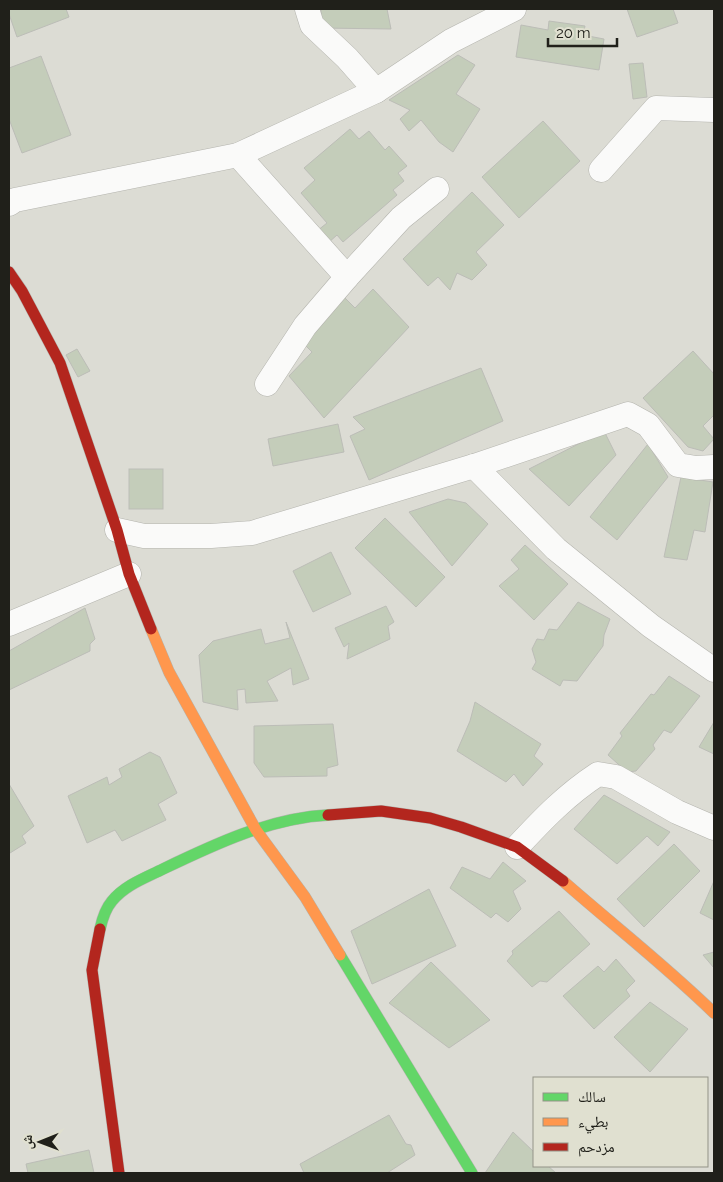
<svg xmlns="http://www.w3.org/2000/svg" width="723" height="1182" font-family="Raleway,'Noto Naskh Arabic',sans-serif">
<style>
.building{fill:#c4cdba;stroke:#bcbdb7}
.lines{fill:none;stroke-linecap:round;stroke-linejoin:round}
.street-casing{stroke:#b4b4ae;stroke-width:25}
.fast-casing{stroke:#b4b4ae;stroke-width:12}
.slow-casing{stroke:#b4b4ae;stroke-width:12}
.jam-casing{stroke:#b4b4ae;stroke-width:12}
.street{stroke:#fafaf9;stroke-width:24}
.fast{stroke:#63d668;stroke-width:11}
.slow{stroke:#ff974d;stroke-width:11}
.jam{stroke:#b3261e;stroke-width:11}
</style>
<rect width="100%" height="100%" fill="#dcdcd4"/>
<g class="building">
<path d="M 9,9 L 66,9 L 69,17 L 17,37 L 9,14 Z"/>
<path d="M 321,9 L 387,9 L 391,29 L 321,28 Z"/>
<path d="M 627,9 L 673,9 L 678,23 L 637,37 Z"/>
<path d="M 549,21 L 585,26 L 583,35 L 604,39 L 599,70 L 516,57 L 521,25 L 548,30 Z"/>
<path d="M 458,55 L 475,65 L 456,94 L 480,109 L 453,152 L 439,142 L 421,120 L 409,131 L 400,119 L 410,110 L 389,100 Z"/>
<path d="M 41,56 L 71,135 L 22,153 L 9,119 L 9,68 Z"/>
<path d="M 643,63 L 647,97 L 633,99 L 629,64 Z"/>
<path d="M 543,121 L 580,161 L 519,218 L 482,177 Z"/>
<path d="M 350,129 L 359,139 L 369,131 L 385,150 L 389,146 L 407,166 L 398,173 L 404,181 L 393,190 L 397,195 L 343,242 L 337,235 L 328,243 L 317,231 L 327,223 L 301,193 L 315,180 L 304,168 Z"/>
<path d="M 472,192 L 504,225 L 476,252 L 487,265 L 472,280 L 457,273 L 450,290 L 438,277 L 428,286 L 403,259 Z"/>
<path d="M 373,289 L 409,327 L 324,418 L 289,376 L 312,352 L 301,341 L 344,297 L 355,308 Z"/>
<path d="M 77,349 L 90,371 L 78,377 L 66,355 Z"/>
<path d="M 693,351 L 714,374 L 714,415 L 703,426 L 714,439 L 703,451 L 688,447 L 643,398 Z"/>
<path d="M 481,368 L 503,421 L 369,480 L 350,436 L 365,429 L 353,417 Z"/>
<path d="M 338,424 L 344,452 L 273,466 L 268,439 Z"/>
<path d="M 604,431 L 616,455 L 569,506 L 529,469 Z"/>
<path d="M 648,444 L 668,477 L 617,540 L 590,517 Z"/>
<rect x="129" y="469" width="34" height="40"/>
<path d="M 681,477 L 713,482 L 705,532 L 694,530 L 687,560 L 664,557 Z"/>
<path d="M 448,499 L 466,503 L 488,524 L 452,566 L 409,512 Z"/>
<path d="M 385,518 L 445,577 L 416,607 L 355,548 Z"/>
<path d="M 525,545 L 568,584 L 534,620 L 499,586 L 519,569 L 511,560 Z"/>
<path d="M 331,552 L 351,594 L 313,612 L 293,571 Z"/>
<path d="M 578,602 L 610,619 L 604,635 L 603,646 L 577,681 L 563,680 L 560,686 L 532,669 L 536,662 L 532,649 L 537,639 L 544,640 L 549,629 L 557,630 Z"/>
<path d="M 386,606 L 394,622 L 388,626 L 390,639 L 347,659 L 349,643 L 344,647 L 335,628 Z"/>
<path d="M 85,608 L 95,639 L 90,644 L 90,651 L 9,690 L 9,651 Z"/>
<path d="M 286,622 L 309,679 L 293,685 L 291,668 L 267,681 L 278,701 L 246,703 L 245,689 L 237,690 L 238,710 L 203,702 L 199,655 L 213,641 L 261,629 L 265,644 L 290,638 Z"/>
<path d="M 669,676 L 700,696 L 671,733 L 664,730 L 653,745 L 655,749 L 636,771 L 627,772 L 608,755 L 622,736 L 620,733 L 651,694 L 654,695 Z"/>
<path d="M 475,702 L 541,744 L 534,756 L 543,764 L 523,786 L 514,774 L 506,782 L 457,751 L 470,721 Z"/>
<path d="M 714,722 L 714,754 L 699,747 Z"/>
<path d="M 333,724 L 338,765 L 327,768 L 327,776 L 264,777 L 254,763 L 254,726 Z"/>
<path d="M 150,752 L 160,757 L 177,793 L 158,804 L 166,820 L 122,841 L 115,830 L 87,843 L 68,796 L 107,777 L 109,785 L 122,777 L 119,769 Z"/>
<path d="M 9,784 L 34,826 L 22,836 L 26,843 L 10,853 L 9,852 Z"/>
<path d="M 604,795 L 670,832 L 658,846 L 647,836 L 617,864 L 574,829 Z"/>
<path d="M 674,844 L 700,871 L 644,927 L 617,899 Z"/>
<path d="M 503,862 L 526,881 L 513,891 L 521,909 L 508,922 L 496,913 L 491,918 L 450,888 L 462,867 L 490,879 Z"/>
<path d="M 714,881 L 714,920 L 700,913 Z"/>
<path d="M 429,889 L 456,946 L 372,984 L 351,931 Z"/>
<path d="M 559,911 L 590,944 L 547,982 L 540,981 L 532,987 L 507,961 L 513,954 L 512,951 Z"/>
<path d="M 714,952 L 714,968 L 703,955 Z"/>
<path d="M 616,959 L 635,981 L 626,990 L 630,996 L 594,1029 L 563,996 L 598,966 L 604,972 Z"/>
<path d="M 431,962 L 490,1020 L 449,1048 L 389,1003 Z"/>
<path d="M 650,1002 L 688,1029 L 650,1072 L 614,1037 Z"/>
<path d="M 389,1115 L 406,1144 L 411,1145 L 415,1155 L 387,1173 L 304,1173 L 300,1164 Z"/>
<path d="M 513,1132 L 534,1152 L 534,1166 L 548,1166 L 556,1173 L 485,1173 Z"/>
<path d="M 89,1150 L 94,1173 L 28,1173 L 26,1164 Z"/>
</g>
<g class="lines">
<defs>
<g id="street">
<path d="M 307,9 L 312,25 L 347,58 L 376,91"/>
<path d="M 238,155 L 347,277 L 305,326 L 267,384"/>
<path d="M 601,170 L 656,108 L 714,110"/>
<path d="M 9,204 L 15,200 L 238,155 L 376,91 L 451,41 L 514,9"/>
<path d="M 347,277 L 401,218 L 437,189"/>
<path d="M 474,466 L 556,549 L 651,626 L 714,670"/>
<path d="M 117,530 L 144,536 L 211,536 L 252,533 L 474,466 L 628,414 L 648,425 L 678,465 L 696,468 L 714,467"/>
<path d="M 9,624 L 129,574"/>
<path d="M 517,847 C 543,819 566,795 598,774 L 616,777 L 677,812 L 714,828"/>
</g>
<g id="fast">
<path d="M 100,929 C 102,920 106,908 112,901 C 125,885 145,878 163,869 C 215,844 270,818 328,815"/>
<path d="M 340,955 L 472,1173"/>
</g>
<g id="slow">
<path d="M 151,629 L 169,672 L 256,830 L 305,897 L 340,955"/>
<path d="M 563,881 C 613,925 666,966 714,1013"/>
</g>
<g id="jam">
<path d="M 9,272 L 22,291 L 60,363 L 117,530 L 129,574 L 151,629"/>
<path d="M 328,815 L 381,811 L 430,818 L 461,827 L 517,847 L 563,881"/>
<path d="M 100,929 L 92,970 L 119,1173"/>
</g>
</defs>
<use href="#street" class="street-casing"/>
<use href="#fast" class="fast-casing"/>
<use href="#slow" class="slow-casing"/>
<use href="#jam" class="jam-casing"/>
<use href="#street" class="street"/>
<use href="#fast" class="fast"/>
<use href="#slow" class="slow"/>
<use href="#jam" class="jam"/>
</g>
<rect width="723" height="1182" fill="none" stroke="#20201a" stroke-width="20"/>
<rect x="533" y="1077" width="175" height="90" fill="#e0e0d0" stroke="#939387"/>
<rect x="543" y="1093" width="25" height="8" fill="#63d668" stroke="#939387"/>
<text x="578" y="1102" font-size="15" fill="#20201a">سالك</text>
<rect x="543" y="1118" width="25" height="8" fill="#ff974d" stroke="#939387"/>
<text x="578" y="1127" font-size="15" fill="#20201a">بطيء</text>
<rect x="543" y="1143" width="25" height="8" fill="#b3261e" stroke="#939387"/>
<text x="578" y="1152" font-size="15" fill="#20201a">مزدحم</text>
<g transform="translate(40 1142) rotate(269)" stroke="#e0e0d0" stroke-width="4" paint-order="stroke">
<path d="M0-4L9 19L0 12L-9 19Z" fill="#20201a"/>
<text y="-8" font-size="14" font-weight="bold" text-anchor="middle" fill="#20201a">ش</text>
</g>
<path d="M548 38v8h69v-8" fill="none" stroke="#20201a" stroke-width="2.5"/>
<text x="556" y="38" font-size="15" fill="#20201a" stroke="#e0e0d0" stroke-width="4" paint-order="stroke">20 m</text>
</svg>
